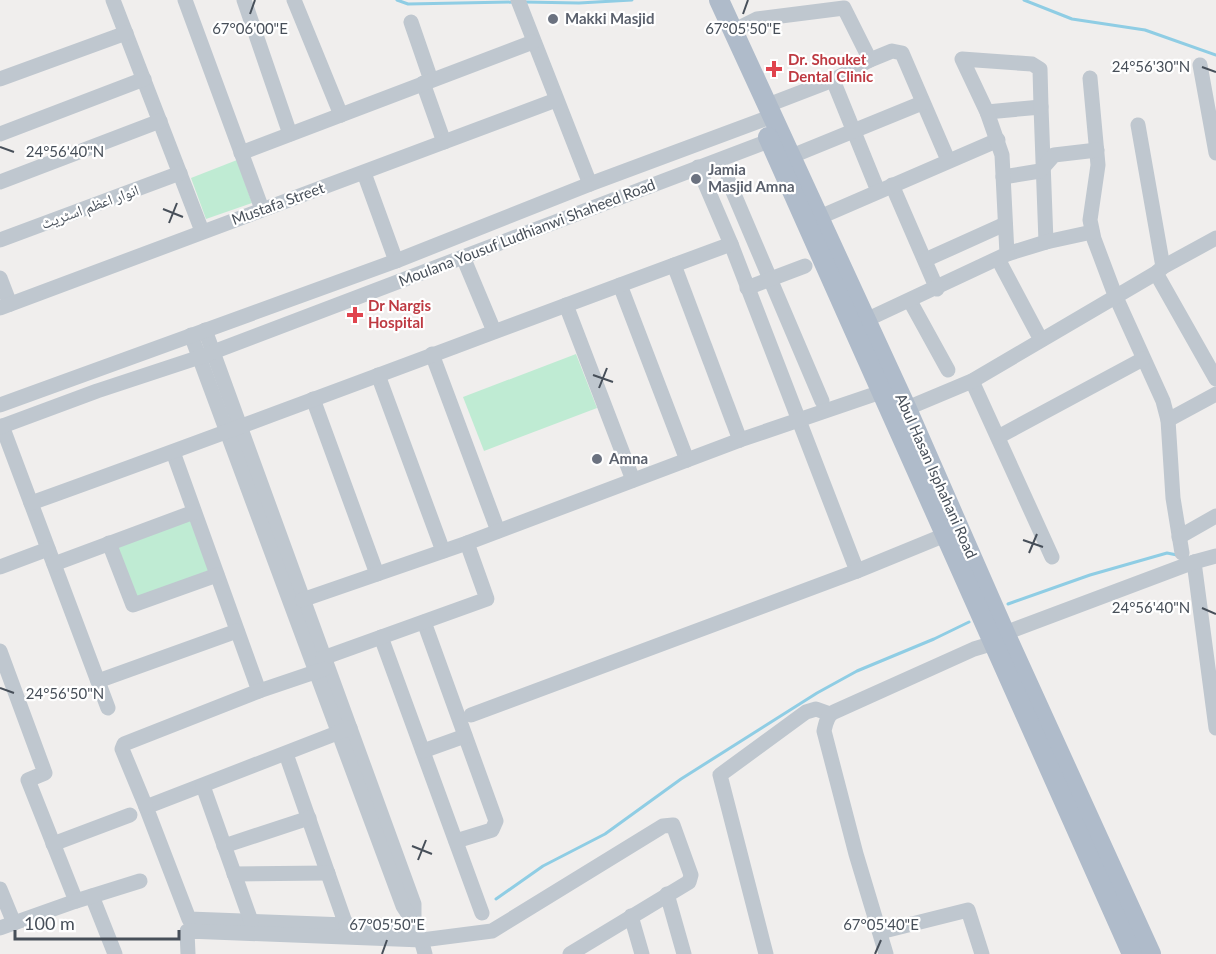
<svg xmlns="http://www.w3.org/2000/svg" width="1216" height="954" font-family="Lato,'Noto Naskh Arabic',sans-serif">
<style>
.green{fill:#bfebd3}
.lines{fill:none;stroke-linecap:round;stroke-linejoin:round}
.stream{stroke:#8fcde4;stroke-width:3}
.minor{stroke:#bfc7cf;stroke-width:15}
.major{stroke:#afbbca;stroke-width:20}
.ticks{fill:none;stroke:#474f59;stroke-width:2}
.worship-dot{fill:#6b7280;stroke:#fff;stroke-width:2}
.health-dot{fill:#e0444e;stroke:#fff;stroke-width:2}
.labels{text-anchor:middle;stroke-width:4.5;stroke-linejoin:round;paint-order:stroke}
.worship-label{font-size:15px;font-weight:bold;fill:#5b616d;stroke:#fff;text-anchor:start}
.health-label{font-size:15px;font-weight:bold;fill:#be3a42;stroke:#fff;text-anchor:start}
.street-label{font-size:15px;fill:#474f59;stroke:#fff}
.ticks-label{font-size:15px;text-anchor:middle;fill:#474f59;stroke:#fff;stroke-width:4.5;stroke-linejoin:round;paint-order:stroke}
</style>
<rect width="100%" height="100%" fill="#f0eeed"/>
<g class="green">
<path d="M 237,160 L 252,203 L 206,219 L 191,178 Z"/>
<path d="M 576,354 L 597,408 L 484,451 L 463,397 Z"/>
<path d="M 190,518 L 210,570 L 137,598 L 117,546 Z"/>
</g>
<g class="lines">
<g class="stream">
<path d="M 397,0 L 408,4 L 515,2"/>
<path d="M 1024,0 L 1072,19 L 1145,30 L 1216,55"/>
<path d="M 524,2 L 579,3 L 632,0"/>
<path d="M 1008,604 L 1090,575 L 1167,553 L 1177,555"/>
<path d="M 496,899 L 543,866 L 605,834 L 681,779 L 817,693 L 857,671 L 934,639 L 969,622"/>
</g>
<g class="minor">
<path d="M 113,0 L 202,231"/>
<path d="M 185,0 L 262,209"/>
<path d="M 244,0 L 290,134"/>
<path d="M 294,0 L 341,115"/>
<path d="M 518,0 L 590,184"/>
<path d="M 411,22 L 431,80"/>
<path d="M 733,31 L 757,19 L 844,8 L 870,60 L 833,80 L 768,105"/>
<path d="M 870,60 L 892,51 L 902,53 L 948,160"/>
<path d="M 1200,65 L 1216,153"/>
<path d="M 1090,78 L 1098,165 L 1090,220 L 1094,239 L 1115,295 L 1163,401 L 1168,420 L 1173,498 L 1182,553"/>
<path d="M 0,79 L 126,33"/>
<path d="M 833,80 L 878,191"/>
<path d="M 423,83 L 444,142"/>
<path d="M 987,112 L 1041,107 L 1046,242 L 1007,254"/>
<path d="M 1138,125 L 1163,267"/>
<path d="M 0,134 L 144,79"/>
<path d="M 241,153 L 533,42"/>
<path d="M 792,156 L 922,103"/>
<path d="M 698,167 L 731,244 L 857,571"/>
<path d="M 364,173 L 396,261"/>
<path d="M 1003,177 L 1040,171 L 1054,155 L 1097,150"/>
<path d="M 728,180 L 822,401"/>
<path d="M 0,182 L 160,121"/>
<path d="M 892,185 L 937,289"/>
<path d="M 820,217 L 998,140"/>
<path d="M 0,240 L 180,173"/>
<path d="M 1046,242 L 1092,232"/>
<path d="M 463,257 L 494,331"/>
<path d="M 998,259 L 1041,340"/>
<path d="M 925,260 L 1005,224"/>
<path d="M 674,265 L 740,440"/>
<path d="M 1156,273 L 1216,379"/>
<path d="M 0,278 L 10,304"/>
<path d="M 620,285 L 687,460"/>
<path d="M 747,288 L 805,266"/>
<path d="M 910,301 L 948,370"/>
<path d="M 566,305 L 633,480"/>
<path d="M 0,308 L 556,100"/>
<path d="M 866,320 L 1007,254 L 1002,155 L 987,112 L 962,59 L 1032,64 L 1040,69 L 1041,107"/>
<path d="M 205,330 L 414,904 L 414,920"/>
<path d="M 191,335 L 403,906 C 414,921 421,935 425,954"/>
<path d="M 432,354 L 498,531"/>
<path d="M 378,375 L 443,551"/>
<path d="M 972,381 L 1052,557"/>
<path d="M 313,399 L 377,574"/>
<path d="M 0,405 L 396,261 L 590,184 L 773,116"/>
<path d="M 898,412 L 972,381 L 1156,273 L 1163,267 L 1216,238"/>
<path d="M 1168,420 L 1216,394"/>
<path d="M 2,426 L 108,708"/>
<path d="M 0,427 L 97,391 L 200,357 L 779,137"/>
<path d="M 998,437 L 1143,359"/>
<path d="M 173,452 L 259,691"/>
<path d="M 31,503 C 265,419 497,330 731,244"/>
<path d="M 1179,537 L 1216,516"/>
<path d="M 109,543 L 133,605 L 217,575"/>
<path d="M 1194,562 L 1216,728"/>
<path d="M 54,564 L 194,512"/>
<path d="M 0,567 L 48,549"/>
<path d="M 302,600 L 467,543 L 740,440 L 881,392"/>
<path d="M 424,622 L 496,821 L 492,830 L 456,841"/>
<path d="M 1005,633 L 1194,562 L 1216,556"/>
<path d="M 381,637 L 482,913"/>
<path d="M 0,651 L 45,773 L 28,780 L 76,901 L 14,923"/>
<path d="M 323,658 L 487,599 L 467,543"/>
<path d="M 98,681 L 237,631"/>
<path d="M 471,715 L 857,571 L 945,535"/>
<path d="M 423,751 L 465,736"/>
<path d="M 286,754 L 346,925 L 189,919 L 146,807 L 350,728"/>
<path d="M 203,786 L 251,921"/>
<path d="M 146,807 L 122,749 L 124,744 L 259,691 L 324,669"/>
<path d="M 53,844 L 130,815"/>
<path d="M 224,846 L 309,818"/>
<path d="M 234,874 L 328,873"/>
<path d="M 0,889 L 14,923 L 0,928"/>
<path d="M 667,894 L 684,954"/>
<path d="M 92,896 L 115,954"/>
<path d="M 76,901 L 140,881"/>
<path d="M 631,916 L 642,954"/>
<path d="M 346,925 L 418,929"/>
<path d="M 880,932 L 968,910 L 982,954"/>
<path d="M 188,954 L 187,931 L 422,940 L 492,931 L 663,826 L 673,825 L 691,875 L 689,882 L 570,954"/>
<path d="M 766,954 L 720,775 L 806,712 L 816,709 L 830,714"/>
<path d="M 886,954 L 856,854 L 824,731 C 826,723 827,715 834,712 L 974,649 L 994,643"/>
</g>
<g class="major">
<path d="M 719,0 L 907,409 L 1005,633 L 1151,954"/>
<path d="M 768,137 L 1132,954"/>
</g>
</g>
<path class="ticks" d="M 250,14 L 255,0M 743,14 L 748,0M 1202,67 L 1216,72M 0,147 L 14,152M 163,209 L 183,217M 169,223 L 177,203M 593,375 L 613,382M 599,388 L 607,368M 1023,540 L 1043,547M 1029,553 L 1037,534M 1202,608 L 1216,614M 0,688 L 14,693M 412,846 L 432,854M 418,860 L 426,840M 382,954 L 387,940M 875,954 L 881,940"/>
<g class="worship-dot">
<circle cx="553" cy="19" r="6"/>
<circle cx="696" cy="179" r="6"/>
<circle cx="597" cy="459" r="6"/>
</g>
<g class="health-dot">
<path d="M771 60h6v6h6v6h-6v6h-6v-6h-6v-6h6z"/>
<path d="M352 306h6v6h6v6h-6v6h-6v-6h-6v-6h6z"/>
</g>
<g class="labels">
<g class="worship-label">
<text x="565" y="24">Makki Masjid</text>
<text x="708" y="175">Jamia<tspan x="708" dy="17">Masjid Amna</tspan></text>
<text x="609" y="464">Amna</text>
</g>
<g class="health-label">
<text x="788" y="65">Dr. Shouket<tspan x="788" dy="17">Dental Clinic</tspan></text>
<text x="368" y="311">Dr Nargis<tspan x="368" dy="17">Hospital</tspan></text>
</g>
<g class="street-label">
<text transform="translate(278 204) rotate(-20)" y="5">Mustafa Street</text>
<text transform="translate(90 207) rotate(-20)" y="5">انوار اعظم اسٹریٹ</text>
<text transform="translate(527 233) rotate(-21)" y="5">Moulana Yousuf Ludhianwi Shaheed Road</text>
<text transform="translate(936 476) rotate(66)" y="5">Abul Hasan Isphahani Road</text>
</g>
</g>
<g class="ticks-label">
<text x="743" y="34">67°05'50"E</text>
<text x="250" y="34">67°06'00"E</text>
<text x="1151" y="72">24°56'30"N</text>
<text x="65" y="157">24°56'40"N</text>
<text x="1151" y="613">24°56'40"N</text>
<text x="65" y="699">24°56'50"N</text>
<text x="387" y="930">67°05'50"E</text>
<text x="881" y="930">67°05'40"E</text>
</g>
<path d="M15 930v9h164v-9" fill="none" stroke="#474f59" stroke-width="3"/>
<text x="24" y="930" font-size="18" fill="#474f59" stroke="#ffffff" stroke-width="4.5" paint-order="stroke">100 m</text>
</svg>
